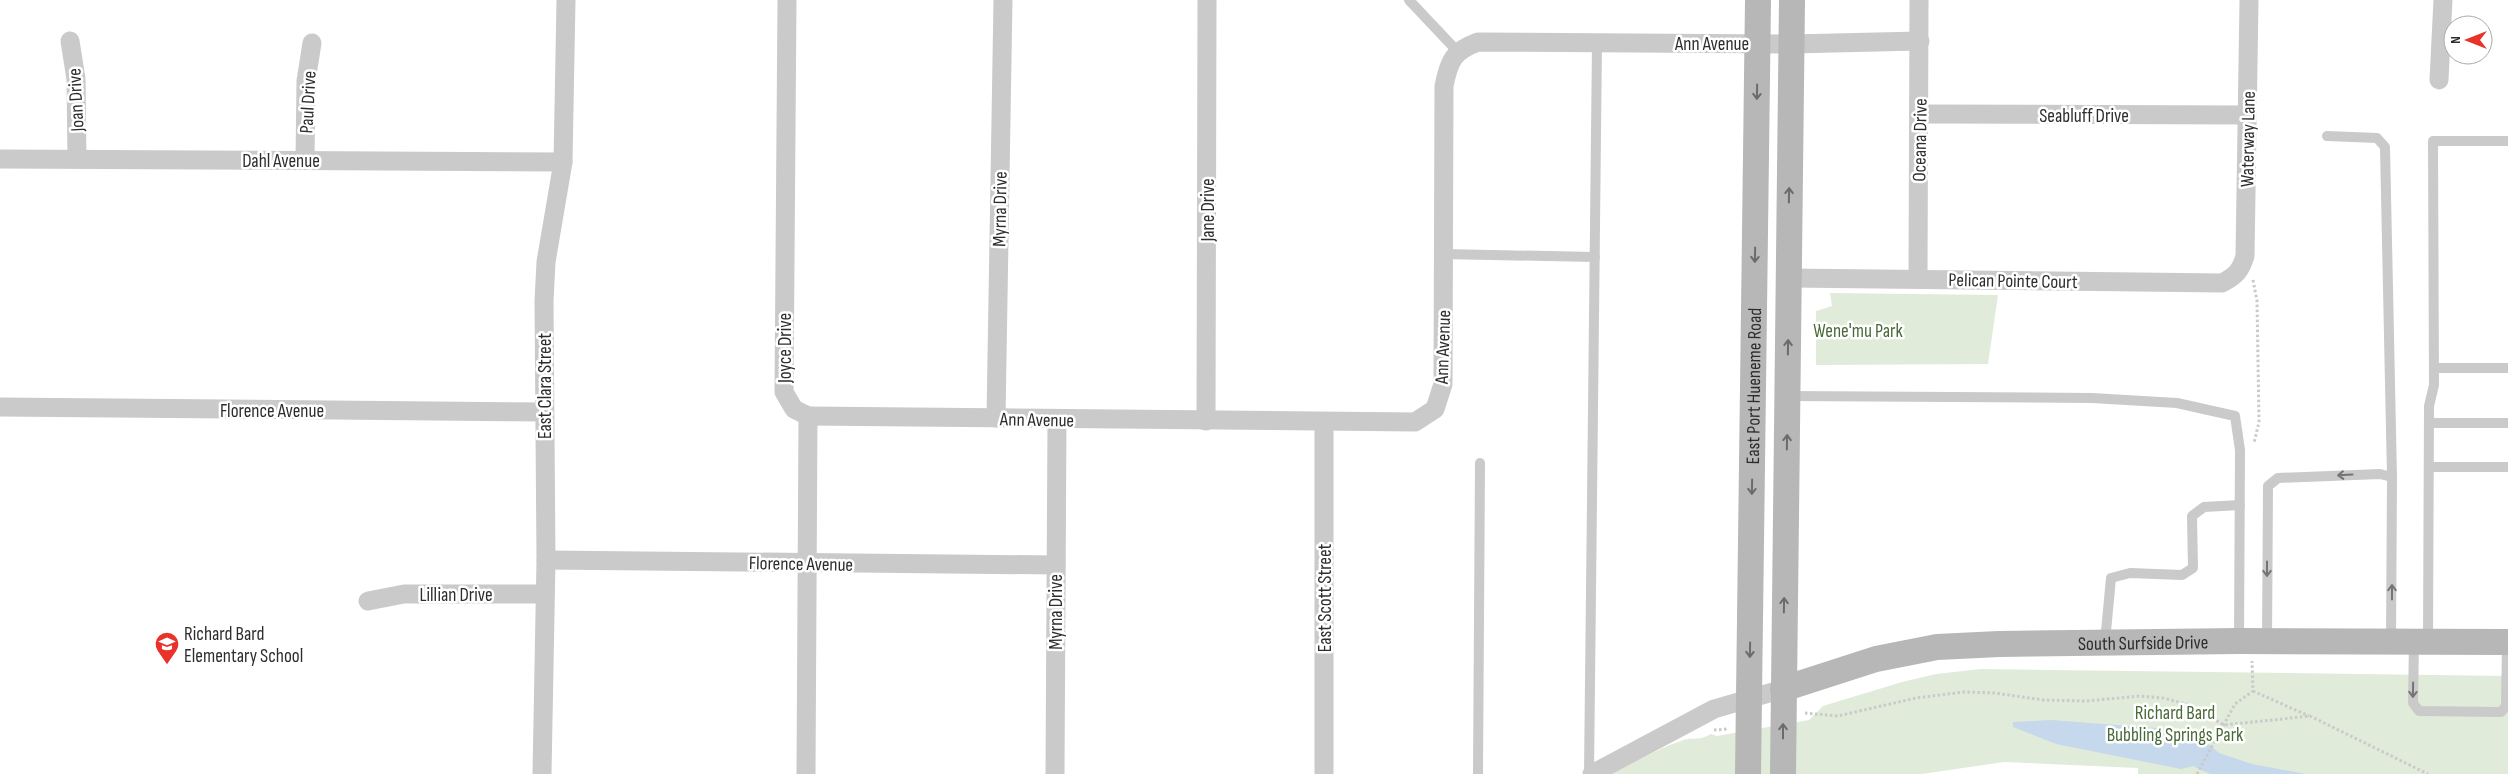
<svg xmlns="http://www.w3.org/2000/svg" width="2508" height="774" font-family="'Sofia Sans Condensed',sans-serif">
<style>
.green{fill:#e1ebda}
.water{fill:#c5d8ec}
.lines{fill:none;stroke-linecap:round;stroke-linejoin:round}
.path{stroke:#cacaca;stroke-width:3;stroke-dasharray:2.5 2.5;stroke-linecap:butt}
.lane{stroke:#cacaca;stroke-width:10}
.street{stroke:#cacaca;stroke-width:19}
.secondary{stroke:#b7b7b7;stroke-width:26}
.oneway{stroke:#6b6b6b}
.oneway2{stroke:#747474}
.labels{text-anchor:middle;stroke-width:5;stroke-linejoin:round;paint-order:stroke}
.street-label{font-size:19px;fill:#2d2d2d;stroke:#fff}
.park-label{font-size:19px;fill:#4a6939;stroke:#fff}
.poi-label{font-size:19px;fill:#2d2d2d;stroke:#fff;text-anchor:start}
</style>
<rect width="100%" height="100%" fill="#fff"/>
<g class="green">
<path d="M 1830,293 L 1998,295 L 1988,364 L 1816,365 L 1816,311 L 1832,306 Z"/>
<path d="M 1981,669 L 2508,676 L 2508,774 L 2138,774 L 2138,768 L 2004,762 L 1922,774 L 1612,774 C 1635,762 1657,749 1681,741 C 1693,736 1696,742 1711,734 L 1717,736 L 1809,720 L 1823,706 L 1902,682 L 1936,674 Z"/>
</g>
<path class="water" d="M 2051,720 L 2169,729 L 2181,734 L 2190,743 L 2207,743 L 2219,753 L 2252,764 L 2306,774 L 2210,774 L 2193,766 L 2181,769 L 2056,744 L 2013,727 L 2013,722 Z"/>
<g class="lines">
<g class="path">
<path d="M 2253,280 L 2257,301 L 2259,422 L 2254,443"/>
<path d="M 2253,691 L 2309,716"/>
<path d="M 1805,713 L 1838,716 L 1916,698 L 1964,692 L 1994,693 L 2044,700 L 2087,701 L 2139,696 L 2163,698 L 2190,705 L 2224,725 L 2310,716 L 2428,774"/>
<path d="M 1714,730 L 1728,729"/>
<path d="M 2197,774 L 2235,704 L 2253,691 L 2252,661"/>
</g>
<g class="lane">
<path d="M 1409,0 L 1458,52"/>
<path d="M 2327,136 L 2377,138 L 2385,147 L 2392,477"/>
<path d="M 1443,254 L 1595,257"/>
<path d="M 2434,368 L 2508,368"/>
<path d="M 1788,396 L 2092,398 L 2177,403 L 2235,416 L 2240,450 L 2239,641"/>
<path d="M 2429,423 L 2508,423"/>
<path d="M 2429,467 L 2508,467"/>
<path d="M 2267,641 L 2268,486 L 2278,478 L 2380,474 L 2392,477 L 2391,641"/>
<path d="M 2428,641 L 2429,406 L 2434,385 L 2433,141 L 2508,141"/>
<path d="M 2105,642 L 2111,578 L 2130,573 L 2182,575 L 2193,568 L 2192,516 L 2204,507 L 2240,505"/>
<path d="M 2414,642 L 2413,703 L 2419,711 L 2501,712 L 2506,706 L 2507,644"/>
<path d="M 1478,774 L 1480,463"/>
<path d="M 1589,774 L 1597,43"/>
</g>
<g class="street">
<path d="M 787,0 L 784,392 L 794,409 L 808,416 L 806,774"/>
<path d="M 70,41 L 76,79 L 77,159"/>
<path d="M 2439,80 L 2443,0"/>
<path d="M 1920,114 L 2247,115"/>
<path d="M 0,159 L 563,162"/>
<path d="M 305,160 L 306,81 L 312,43"/>
<path d="M 1789,278 L 2222,283 C 2236,276 2241,270 2245,256 L 2249,0"/>
<path d="M 1918,279 L 1919,0"/>
<path d="M 0,407 L 544,412"/>
<path d="M 808,416 L 1415,422 L 1435,409 L 1443,384 L 1444,86 C 1449,61 1453,51 1478,42 L 1791,44 L 1920,41"/>
<path d="M 996,418 L 1003,0"/>
<path d="M 1206,421 L 1207,0"/>
<path d="M 1324,422 L 1324,774"/>
<path d="M 546,560 L 1056,565"/>
<path d="M 368,601 L 404,594 L 545,594"/>
<path d="M 542,774 L 546,560 L 544,301 L 546,262 L 563,162 L 566,0"/>
<path d="M 1055,774 L 1057,420"/>
<path d="M 1592,774 L 1714,709 L 1783,689"/>
</g>
<g class="secondary">
<path id="s1" d="M 1783,689 L 1876,659 L 1937,647 L 1999,644 L 2239,641 L 2508,642"/>
<path id="s2" d="M 1748,774 L 1758,0"/>
<path d="M 1783,774 L 1792,0"/>
</g>
</g>
<defs><path id="oneway-shaft" d="M-6 0H5M1.5-3L5.5 0L1.5 3" fill="none" stroke-width="1.6" stroke-linecap="round" stroke-linejoin="round" transform="scale(1.25)"/></defs>
<g class="oneway">
<use href="#oneway-shaft" transform="translate(1757 92) rotate(91)"/>
<use href="#oneway-shaft" transform="translate(1789 195) rotate(-89)"/>
<use href="#oneway-shaft" transform="translate(1755 255) rotate(91)"/>
<use href="#oneway-shaft" transform="translate(1788 347) rotate(-89)"/>
<use href="#oneway-shaft" transform="translate(1787 442) rotate(-89)"/>
<use href="#oneway-shaft" transform="translate(1752 487) rotate(91)"/>
<use href="#oneway-shaft" transform="translate(1784 605) rotate(-89)"/>
<use href="#oneway-shaft" transform="translate(1750 650) rotate(91)"/>
<use href="#oneway-shaft" transform="translate(1783 731) rotate(-90)"/>
</g>
<g class="oneway2">
<use href="#oneway-shaft" transform="translate(2345 475) rotate(177)"/>
<use href="#oneway-shaft" transform="translate(2267 569) rotate(90)"/>
<use href="#oneway-shaft" transform="translate(2392 592) rotate(-90)"/>
<use href="#oneway-shaft" transform="translate(2413 690) rotate(91)"/>
</g>
<defs>
<symbol id="school-pin" viewBox="-11 -11 22 30"><path d="M0 17L-7.5 6A9.5 9.5 0 1 1 7.5 6Z" fill="#e9322a" stroke="#fff"/><path d="M0-5L7-2L0 1L-7-2ZM-4 1L0 2.5L4 1V4Q0 6-4 4Z" fill="#fff"/></symbol>
</defs>
<g fill-rule="evenodd">
<use href="#school-pin" x="153" y="630" width="28" height="38"/>
</g>
<g class="labels">
<g class="street-label">
<text x="1712" y="50">Ann Avenue</text>
<text transform="translate(75 100) rotate(-93)" y="7">Joan Drive</text>
<text transform="translate(307 102) rotate(-87)" y="7">Paul Drive</text>
<text x="2084" y="122">Seabluff Drive</text>
<text transform="translate(2247 139) rotate(-89)" y="7">Waterway Lane</text>
<text transform="translate(1919 140) rotate(-89)" y="7">Oceana Drive</text>
<text x="281" y="167">Dahl Avenue</text>
<text transform="translate(999 209) rotate(-89)" y="7">Myrna Drive</text>
<text transform="translate(1207 210) rotate(-90)" y="7">Jane Drive</text>
<text transform="translate(2013 280) rotate(1)" y="7">Pelican Pointe Court</text>
<text transform="translate(1442 347) rotate(-88)" y="7">Ann Avenue</text>
<text transform="translate(784 348) rotate(-90)" y="7">Joyce Drive</text>
<text transform="translate(544 386) rotate(-90)" y="7">East Clara Street</text>
<text dy="7" stroke="none"><textPath href="#s2" startOffset="388">East Port Hueneme Road</textPath></text>
<text x="272" y="417">Florence Avenue</text>
<text transform="translate(1037 419) rotate(1)" y="7">Ann Avenue</text>
<text transform="translate(801 563) rotate(1)" y="7">Florence Avenue</text>
<text x="456" y="601">Lillian Drive</text>
<text transform="translate(1324 598) rotate(-90)" y="7">East Scott Street</text>
<text transform="translate(1055 612) rotate(-90)" y="7">Myrna Drive</text>
<text dy="7" stroke="none"><textPath href="#s1" startOffset="366">South Surfside Drive</textPath></text>
</g>
<g class="park-label">
<text x="1858" y="337">Wene'mu Park</text>
<text x="2175" y="719">Richard Bard<tspan x="2175" dy="22">Bubbling Springs Park</tspan></text>
</g>
<g class="poi-label">
<text x="184" y="640">Richard Bard<tspan x="184" dy="22">Elementary School</tspan></text>
</g>
</g>
<g transform="translate(2468 40) rotate(270)"><circle r="24" fill="#ffffff" stroke="#ababab"/>
<path d="M0-4L9 19L0 12L-9 19Z" fill="#e9322a"/>
<text y="-8" font-size="14" font-weight="bold" text-anchor="middle" fill="#2d2d2d">N</text>
</g>
</svg>
